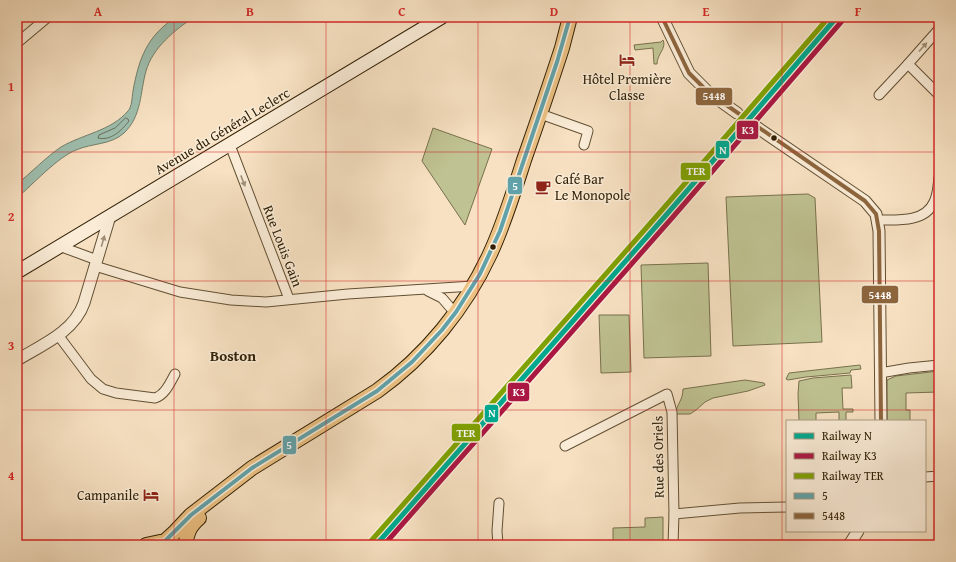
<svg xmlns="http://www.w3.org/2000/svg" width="956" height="562" font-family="'Gentium Book Plus',serif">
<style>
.green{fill:#bfc292;stroke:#78714c}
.water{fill:#9ebeae;stroke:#727f6a}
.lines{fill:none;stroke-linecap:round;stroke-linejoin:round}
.shore{stroke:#686f5a;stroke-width:1}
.tertiary-tunnel{stroke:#cfba9c;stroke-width:11;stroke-dasharray:11 5.5;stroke-linecap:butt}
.minor-casing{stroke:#625034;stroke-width:11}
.tertiary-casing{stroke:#625034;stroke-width:13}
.secondary-casing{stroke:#312005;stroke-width:15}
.primary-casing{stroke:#312005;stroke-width:16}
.minor{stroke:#faecd7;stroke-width:9}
.tertiary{stroke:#faecd7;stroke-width:11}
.secondary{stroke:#faecd7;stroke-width:13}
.primary{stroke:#ecc081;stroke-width:14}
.bus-1-casing{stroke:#faecd7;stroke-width:7}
.bus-2-casing{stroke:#faecd7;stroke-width:7}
.bus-1{stroke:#61a2aa;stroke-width:4}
.bus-2{stroke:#8d653d;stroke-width:4}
.rail-1-casing{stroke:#faecd7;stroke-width:8}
.rail-2-casing{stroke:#faecd7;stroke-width:8}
.rail-3-casing{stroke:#faecd7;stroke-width:8}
.rail-1{stroke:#00a88f;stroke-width:5}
.rail-2{stroke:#aa1743;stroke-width:5}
.rail-3{stroke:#7fa101;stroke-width:5}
.oneway{fill:#a09078}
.grid{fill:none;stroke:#d62828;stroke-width:1;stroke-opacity:0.55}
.bus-dot{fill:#312005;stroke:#faecd7;stroke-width:1.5}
.labels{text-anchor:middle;stroke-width:3;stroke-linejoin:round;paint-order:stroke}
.poi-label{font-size:14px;fill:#312005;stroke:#faecd7}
.street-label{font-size:14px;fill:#312005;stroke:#faecd7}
.neighbourhood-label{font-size:15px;font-weight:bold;fill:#312005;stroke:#faecd7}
.line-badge{stroke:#faecd7;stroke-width:1.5}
.badge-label{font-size:11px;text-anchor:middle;font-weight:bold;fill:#fff}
.neatline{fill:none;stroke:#d62828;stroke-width:1.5}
.grid-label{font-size:13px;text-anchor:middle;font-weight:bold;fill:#d62828}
</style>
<rect width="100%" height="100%" fill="#f7e1c2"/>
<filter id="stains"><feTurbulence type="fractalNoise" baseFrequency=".005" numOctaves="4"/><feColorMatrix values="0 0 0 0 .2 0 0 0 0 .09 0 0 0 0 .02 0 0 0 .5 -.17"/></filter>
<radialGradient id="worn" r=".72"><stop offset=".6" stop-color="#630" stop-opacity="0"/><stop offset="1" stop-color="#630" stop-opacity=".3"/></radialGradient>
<g class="green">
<path d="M 663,40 C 667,48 657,54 657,64 L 654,64 L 653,48 L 635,50 L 634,45 L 661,42 Z"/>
<path d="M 433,128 L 492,149 L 465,225 L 422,161 Z"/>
<path d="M 808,194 L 815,198 L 822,342 L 733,346 L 726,197 Z"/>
<path d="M 708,263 L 711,356 L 644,358 L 641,265 Z"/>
<path d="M 599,315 L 629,315 L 631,372 L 601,373 Z"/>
<path d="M 860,365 L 861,369 L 851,370 L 850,373 L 806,377 L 788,380 L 786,379 L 789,373 Z"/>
<path d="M 939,371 L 939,392 L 906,393 L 906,410 L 910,410 L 910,421 L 887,421 L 887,380 L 896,376 Z"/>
<path d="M 851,375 L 852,388 L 842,388 L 843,409 L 853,409 L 853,412 L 846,412 L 846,421 L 839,421 L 839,412 L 816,413 L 816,421 L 799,421 L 798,394 L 799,381 L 813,378 Z"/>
<path d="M 745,380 L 764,383 L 765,385 L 748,391 L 713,398 L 705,402 L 696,410 L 690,414 L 675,414 C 677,404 683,400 683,389 Z"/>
<path d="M 663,517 L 663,545 L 613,545 L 613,528 L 645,527 L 645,518 Z"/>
</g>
<path class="water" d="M 176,17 L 194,17 C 175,30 153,47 146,71 C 140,92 142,116 124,133 C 111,145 92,143 76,150 C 58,157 33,184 17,198 L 17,184 C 31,173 46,157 61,147 C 83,134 111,131 128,111 C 132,107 132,97 133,91 C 139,58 147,36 176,17 Z"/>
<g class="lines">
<path class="shore" d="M 126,118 L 128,119 L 129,121 C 121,131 111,141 98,138 L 99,135 L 115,128 Z"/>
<path class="tertiary-tunnel" d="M 737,113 L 752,124"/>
<defs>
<g id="minor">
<path d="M 939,29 L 908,64 L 939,95"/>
<path d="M 17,43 L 48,17"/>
<path d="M 879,95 L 908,64"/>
<path d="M 546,116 L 588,131 L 584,145"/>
<path d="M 230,145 L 289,299"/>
<path d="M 877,220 C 896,220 925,223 934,202 C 938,194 938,185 939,177"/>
<path d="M 59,246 L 97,260"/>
<path d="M 95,266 L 180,292 L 231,300 L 266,302 L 348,294 L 473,286"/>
<path d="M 428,291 L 442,298 L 455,313"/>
<path d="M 58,335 L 91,379 L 103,389 L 116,393 L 155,398 C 165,395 170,383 175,374"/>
<path d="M 880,373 L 909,368 L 939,365"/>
<path d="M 565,446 L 667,394 L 672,412 L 674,514 L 740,508 L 787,507"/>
<path d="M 925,477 L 939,476"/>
<path d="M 498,545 L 497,531 L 499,503"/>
<path d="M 673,545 L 674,514"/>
</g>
<g id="tertiary">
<path d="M 662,17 L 689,73 L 709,93 L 737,113"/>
<path d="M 752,124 L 865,201 L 876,214 L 879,231 L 881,421"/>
<path d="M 17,360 C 42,345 74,332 84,303 L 110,216"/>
<path d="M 849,545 L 858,531"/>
</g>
<path id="secondary" d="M 17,272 L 442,17"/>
<g id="primary">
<path d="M 164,542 L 174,533 L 191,515 L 252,468 L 377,391 C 426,356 465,308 490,254 C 504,224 514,191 524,160 C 537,123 550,85 562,48 L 570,17"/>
<path d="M 146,545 L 160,542 L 173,544"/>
<path d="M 186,545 C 186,533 190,526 199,518"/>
</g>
</defs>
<use href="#minor" class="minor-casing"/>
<use href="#tertiary" class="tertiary-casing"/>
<use href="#secondary" class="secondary-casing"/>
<use href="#primary" class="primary-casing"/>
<use href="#minor" class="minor"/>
<use href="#tertiary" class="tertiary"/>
<use href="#secondary" class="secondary"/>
<use href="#primary" class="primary"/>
<defs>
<path id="bus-1" d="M 146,545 L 156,542 L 164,542 L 191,515 L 252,468 L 377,391 L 412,362 L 442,330 L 456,312 L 480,274 L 500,231 L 557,62 L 570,17"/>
<path id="bus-2" d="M 662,17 L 689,73 L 709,93 L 865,201 L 876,214 L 879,231 L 881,421"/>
</defs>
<use href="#bus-1" class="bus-1-casing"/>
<use href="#bus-2" class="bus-2-casing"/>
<use href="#bus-1" class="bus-1"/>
<use href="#bus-2" class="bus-2"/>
<defs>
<path id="rail-1" d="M 376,545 L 667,214 L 837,17"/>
<path id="rail-2" d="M 384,545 L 672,218 L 842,21"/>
<path id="rail-3" d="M 371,541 L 662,210 L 829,17"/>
</defs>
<use href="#rail-1" class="rail-1-casing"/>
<use href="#rail-2" class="rail-2-casing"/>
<use href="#rail-3" class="rail-3-casing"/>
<use href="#rail-1" class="rail-1"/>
<use href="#rail-2" class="rail-2"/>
<use href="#rail-3" class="rail-3"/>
</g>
<defs><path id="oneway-solid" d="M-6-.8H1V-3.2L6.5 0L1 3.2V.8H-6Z"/></defs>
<g class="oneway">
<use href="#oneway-solid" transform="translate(923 47) rotate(-48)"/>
<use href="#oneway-solid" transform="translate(243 181) rotate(69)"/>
<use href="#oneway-solid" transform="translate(103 241) rotate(-74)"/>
</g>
<path class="grid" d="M 174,17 L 174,545M 326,17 L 326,545M 478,17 L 478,545M 630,17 L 630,545M 782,17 L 782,545M 17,152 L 939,152M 17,281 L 939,281M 17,410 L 939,410"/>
<defs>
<symbol id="hotel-bare" viewBox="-9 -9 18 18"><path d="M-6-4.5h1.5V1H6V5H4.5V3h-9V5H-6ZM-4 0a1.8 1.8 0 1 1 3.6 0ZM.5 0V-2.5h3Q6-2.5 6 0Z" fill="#8f2418" stroke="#faecd7" stroke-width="2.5" paint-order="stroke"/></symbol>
<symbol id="cafe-bare" viewBox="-9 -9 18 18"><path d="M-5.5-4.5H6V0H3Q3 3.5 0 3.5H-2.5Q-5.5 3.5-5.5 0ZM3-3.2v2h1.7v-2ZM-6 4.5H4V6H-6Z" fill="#8f2418" stroke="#faecd7" stroke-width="2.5" paint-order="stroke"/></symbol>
</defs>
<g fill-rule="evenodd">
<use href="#hotel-bare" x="616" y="49" width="22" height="22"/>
<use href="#cafe-bare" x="532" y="176" width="22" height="22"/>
<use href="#hotel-bare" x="140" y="484" width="22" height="22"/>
</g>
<g class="bus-dot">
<circle cx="774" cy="138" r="3.5"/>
<circle cx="493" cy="247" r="3.5"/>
</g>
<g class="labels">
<g class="poi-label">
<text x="627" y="84">Hôtel Première<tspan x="627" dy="16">Classe</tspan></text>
<text x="555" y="184" text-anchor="start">Café Bar<tspan x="555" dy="16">Le Monopole</tspan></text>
<text x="139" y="500" text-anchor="end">Campanile</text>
</g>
<g class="street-label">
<text transform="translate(222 131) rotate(-31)" y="5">Avenue du Général Leclerc</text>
<text transform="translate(283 246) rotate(69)" y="5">Rue Louis Gain</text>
<text transform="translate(658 457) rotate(-91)" y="5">Rue des Oriels</text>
</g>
<g class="neighbourhood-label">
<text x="233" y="361">Boston</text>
</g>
</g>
<g class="line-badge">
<rect x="695" y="87" width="38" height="19" rx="4" fill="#8d653d"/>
<rect x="736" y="120" width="23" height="20" rx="4" fill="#aa1743"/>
<rect x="715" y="140" width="15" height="19" rx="4" fill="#00a88f"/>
<rect x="680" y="162" width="31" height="19" rx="4" fill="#7fa101"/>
<rect x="507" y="176" width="16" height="19" rx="4" fill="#61a2aa"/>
<rect x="861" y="285" width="38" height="19" rx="4" fill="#8d653d"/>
<rect x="507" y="382" width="23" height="20" rx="4" fill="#aa1743"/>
<rect x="484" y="404" width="15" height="19" rx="4" fill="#00a88f"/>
<rect x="451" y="423" width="30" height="19" rx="4" fill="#7fa101"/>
<rect x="282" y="435" width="15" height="20" rx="4" fill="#61a2aa"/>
</g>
<g class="badge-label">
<text x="714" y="100">5448</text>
<text x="748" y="134">K3</text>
<text x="723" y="154">N</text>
<text x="696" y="175">TER</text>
<text x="515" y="190">5</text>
<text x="880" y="299">5448</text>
<text x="519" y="396">K3</text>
<text x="492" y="417">N</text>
<text x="466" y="437">TER</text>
<text x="289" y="449">5</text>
</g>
<rect width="956" height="562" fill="none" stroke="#f7e1c2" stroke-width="44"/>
<rect x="786" y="420" width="140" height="112" fill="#faecd7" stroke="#aa9a83"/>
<rect x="794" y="433" width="20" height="6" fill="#00a88f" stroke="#aa9a83"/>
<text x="822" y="440" font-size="12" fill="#312005">Railway N</text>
<rect x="794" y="453" width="20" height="6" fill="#aa1743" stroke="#aa9a83"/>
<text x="822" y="460" font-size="12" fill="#312005">Railway K3</text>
<rect x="794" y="473" width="20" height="6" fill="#7fa101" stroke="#aa9a83"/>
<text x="822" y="480" font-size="12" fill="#312005">Railway TER</text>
<rect x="794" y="493" width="20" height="6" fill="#61a2aa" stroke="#aa9a83"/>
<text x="822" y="500" font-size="12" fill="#312005">5</text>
<rect x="794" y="513" width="20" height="6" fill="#8d653d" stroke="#aa9a83"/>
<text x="822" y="520" font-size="12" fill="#312005">5448</text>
<rect x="22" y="22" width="912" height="518" class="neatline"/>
<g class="grid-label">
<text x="98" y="16">A</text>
<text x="250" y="16">B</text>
<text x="402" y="16">C</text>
<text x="554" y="16">D</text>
<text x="706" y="16">E</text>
<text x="858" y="16">F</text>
<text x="11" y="91">1</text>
<text x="11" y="221">2</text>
<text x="11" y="350">3</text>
<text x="11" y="480">4</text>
</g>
<rect width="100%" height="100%" filter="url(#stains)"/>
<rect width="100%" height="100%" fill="url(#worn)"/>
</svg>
